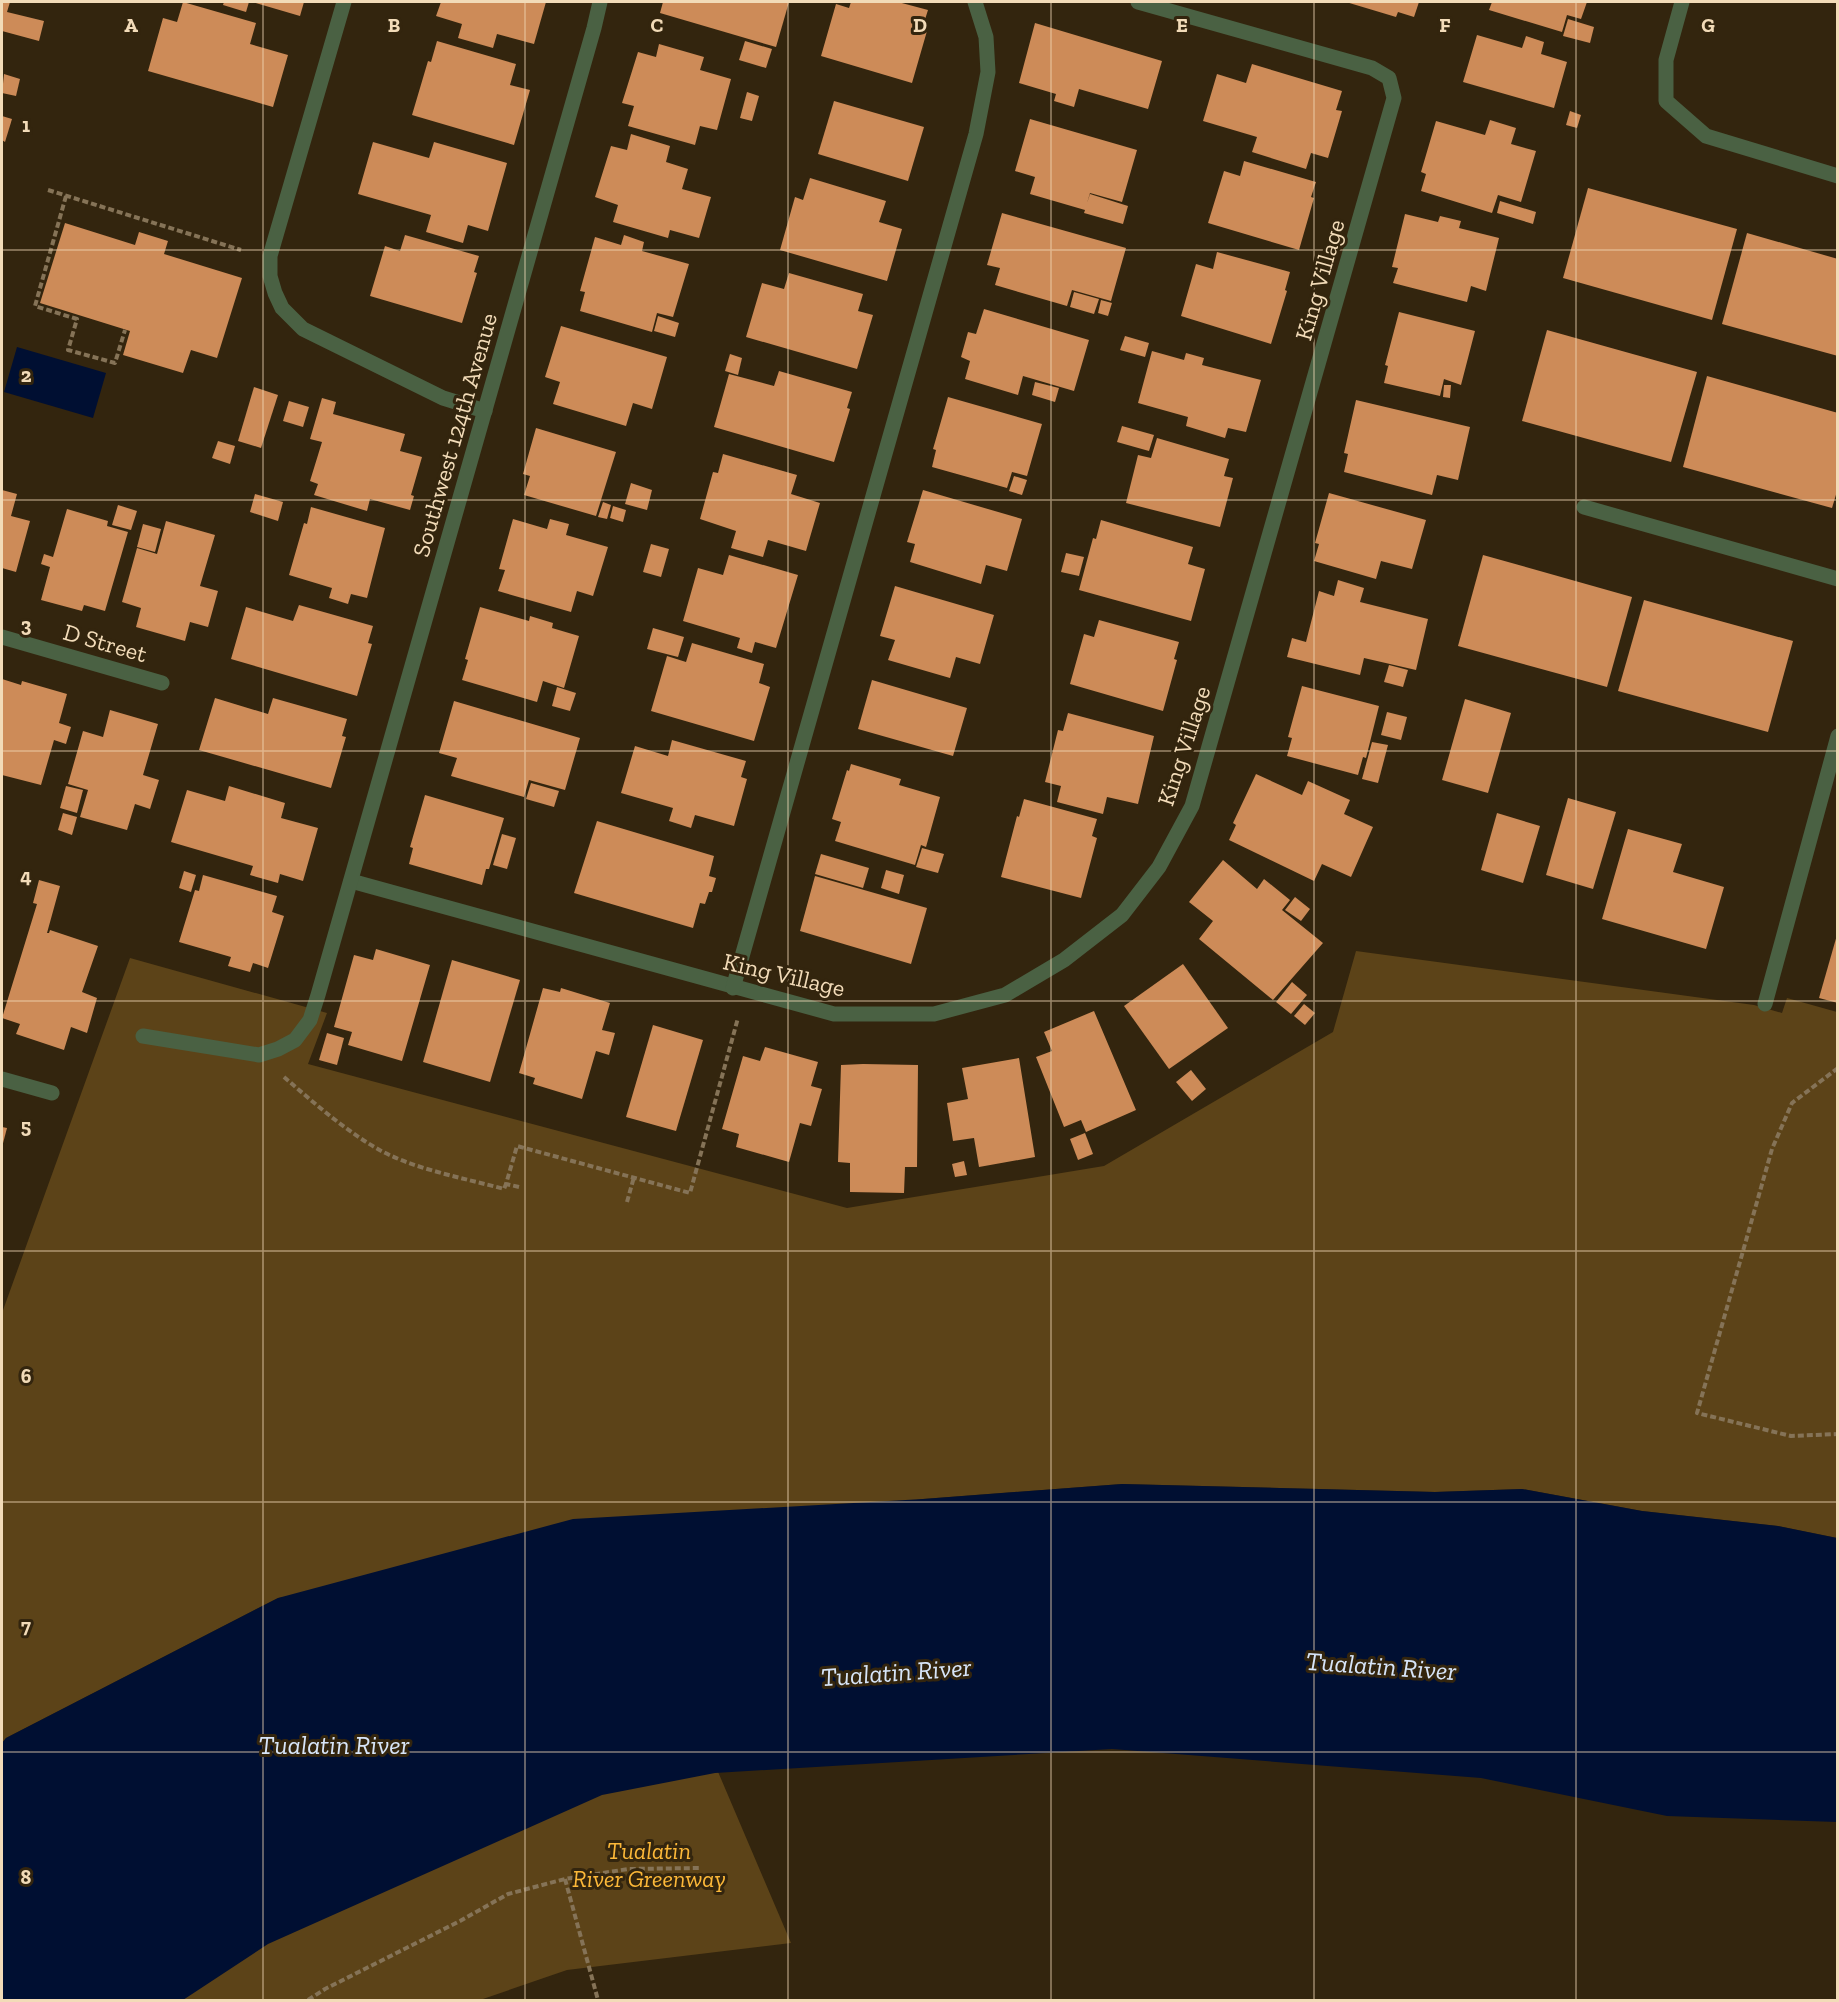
<svg xmlns="http://www.w3.org/2000/svg" width="1839" height="2002" font-family="'Zilla Slab',serif">
<style>
.green{fill:#5c4318}
.water{fill:#000f32}
.building{fill:#cd8b58}
.lines{fill:none;stroke-linecap:round;stroke-linejoin:round}
.path{stroke:#857357;stroke-width:4;stroke-dasharray:6 3;stroke-linecap:butt}
.lane{stroke:#4a6143;stroke-width:15}
.street{stroke:#4a6143;stroke-width:15}
.grid{fill:none;stroke:#f2dbb8;stroke-width:1.5;stroke-opacity:0.55}
.labels{text-anchor:middle;stroke-width:6;stroke-linejoin:round;paint-order:stroke}
.street-label{font-size:24px;fill:#f2dbb8;stroke:#33250e}
.park-label{font-size:24px;font-style:italic;fill:#fcb839;stroke:#33250e}
.water-label{font-size:26px;font-style:italic;fill:#d7e5f9;stroke:#33250e}
.grid-label{font-size:20px;text-anchor:middle;font-weight:bold;fill:#f2dbb8;stroke:#33250e;stroke-width:6;stroke-linejoin:round;paint-order:stroke}
</style>
<rect width="100%" height="100%" fill="#33250e"/>
<g class="green">
<path d="M 1356,951 L 1754,1005 L 1782,1013 L 1787,998 L 1837,1012 L 1837,1538 L 1778,1526 L 1642,1511 L 1522,1489 L 1435,1492 L 1122,1484 L 923,1499 L 278,1598 L 6,1738 L 2,1743 L 2,1313 L 130,958 L 327,1013 L 308,1064 L 847,1208 L 1104,1166 L 1333,1032 Z"/>
<path d="M 710,1753 L 791,1943 L 567,1970 L 480,2000 L 155,2000 L 259,1925 Z"/>
</g>
<g class="water">
<path d="M 17,347 L 106,373 L 93,418 L 4,392 Z"/>
<path d="M 1122,1484 L 1435,1492 L 1522,1489 L 1642,1511 L 1778,1526 L 1837,1538 L 1837,1822 L 1667,1816 L 1481,1778 L 1112,1749 L 715,1773 L 602,1795 L 268,1944 L 183,2000 L 2,2000 L 2,1743 L 6,1738 L 278,1598 L 573,1519 L 923,1499 Z"/>
</g>
<g class="building">
<path d="M 2,2 L 10,2 L 7,12 L 44,21 L 39,41 L 2,31 Z"/>
<path d="M 183,2 L 256,23 L 250,44 L 288,55 L 273,107 L 148,71 L 163,18 L 177,22 Z"/>
<path d="M 224,2 L 249,2 L 246,12 L 223,5 Z"/>
<path d="M 252,2 L 304,2 L 300,16 Z"/>
<path d="M 441,2 L 546,2 L 534,44 L 497,34 L 493,48 L 458,38 L 462,24 L 436,16 Z"/>
<path d="M 663,2 L 789,2 L 776,47 L 660,13 Z"/>
<path d="M 851,2 L 898,2 L 928,10 L 922,29 L 927,31 L 912,83 L 821,56 L 836,4 L 849,8 Z"/>
<path d="M 1346,2 L 1419,2 L 1414,17 L 1398,12 L 1396,17 Z"/>
<path d="M 1492,2 L 1587,2 L 1581,19 L 1567,15 L 1562,32 L 1489,10 Z"/>
<path d="M 1568,19 L 1594,27 L 1590,43 L 1563,36 Z"/>
<path d="M 1035,23 L 1162,61 L 1148,109 L 1079,89 L 1074,107 L 1054,101 L 1056,94 L 1019,83 Z"/>
<path d="M 1477,35 L 1522,48 L 1526,36 L 1544,42 L 1541,54 L 1567,62 L 1554,108 L 1463,82 Z"/>
<path d="M 437,41 L 516,64 L 510,85 L 530,90 L 514,145 L 412,115 L 428,61 L 431,62 Z"/>
<path d="M 745,41 L 772,49 L 766,68 L 739,60 Z"/>
<path d="M 659,44 L 704,57 L 700,70 L 731,79 L 717,130 L 700,126 L 695,145 L 628,126 L 634,106 L 622,103 L 638,52 L 656,57 Z"/>
<path d="M 1252,64 L 1342,91 L 1336,110 L 1342,111 L 1328,158 L 1311,153 L 1306,169 L 1252,152 L 1257,137 L 1203,121 L 1217,74 L 1246,83 Z"/>
<path d="M 4,74 L 20,79 L 16,96 L 2,93 Z"/>
<path d="M 747,92 L 759,96 L 752,121 L 740,118 Z"/>
<path d="M 834,101 L 924,127 L 908,181 L 818,154 Z"/>
<path d="M 1570,111 L 1581,115 L 1577,128 L 1566,125 Z"/>
<path d="M 2,116 L 12,119 L 5,142 L 2,140 Z"/>
<path d="M 1030,119 L 1137,150 L 1122,202 L 1090,193 L 1087,203 L 1090,194 L 1128,206 L 1123,224 L 1084,213 L 1085,210 L 1030,194 L 1035,177 L 1015,171 Z"/>
<path d="M 1490,120 L 1516,128 L 1511,144 L 1536,151 L 1521,202 L 1498,195 L 1492,213 L 1421,191 L 1426,174 L 1421,172 L 1436,121 L 1485,135 Z"/>
<path d="M 631,134 L 670,146 L 666,162 L 688,169 L 682,189 L 711,197 L 699,238 L 670,230 L 668,238 L 613,222 L 618,205 L 595,197 L 611,146 L 627,150 Z"/>
<path d="M 373,142 L 429,158 L 434,142 L 507,163 L 488,231 L 468,225 L 463,243 L 426,232 L 431,215 L 358,194 Z"/>
<path d="M 1244,161 L 1316,182 L 1311,197 L 1314,198 L 1299,250 L 1208,223 L 1224,171 L 1240,176 Z"/>
<path d="M 810,178 L 886,201 L 879,222 L 902,229 L 887,281 L 780,250 L 795,197 L 803,200 Z"/>
<path d="M 1588,188 L 1737,229 L 1712,320 L 1563,278 Z"/>
<path d="M 1500,201 L 1536,212 L 1533,224 L 1497,213 Z"/>
<path d="M 1002,213 L 1126,248 L 1111,301 L 1072,290 L 1067,306 L 995,285 L 1000,268 L 987,265 Z"/>
<path d="M 1405,214 L 1438,222 L 1440,216 L 1461,221 L 1459,228 L 1499,238 L 1486,291 L 1471,286 L 1467,302 L 1393,283 L 1398,268 L 1392,267 Z"/>
<path d="M 65,223 L 135,245 L 139,232 L 168,241 L 164,254 L 242,278 L 217,358 L 191,350 L 183,373 L 123,355 L 130,331 L 40,303 Z"/>
<path d="M 1747,233 L 1838,259 L 1838,356 L 1722,324 Z"/>
<path d="M 405,235 L 479,256 L 474,272 L 477,273 L 462,323 L 370,296 L 385,246 L 400,251 Z"/>
<path d="M 624,235 L 644,242 L 642,251 L 689,264 L 673,317 L 657,313 L 652,332 L 580,311 L 585,292 L 580,291 L 595,237 L 621,245 Z"/>
<path d="M 1217,252 L 1290,272 L 1285,290 L 1287,291 L 1271,344 L 1181,316 L 1196,264 L 1213,269 Z"/>
<path d="M 789,273 L 863,294 L 858,311 L 873,315 L 857,369 L 746,337 L 762,283 L 784,289 Z"/>
<path d="M 1074,292 L 1099,299 L 1094,314 L 1070,307 Z"/>
<path d="M 1101,300 L 1112,303 L 1108,316 L 1098,313 Z"/>
<path d="M 984,309 L 1089,340 L 1074,391 L 1023,376 L 1018,395 L 965,379 L 970,361 L 961,357 L 968,332 L 976,334 Z"/>
<path d="M 1399,312 L 1475,331 L 1461,385 L 1444,379 L 1440,396 L 1384,383 L 1388,366 L 1385,365 Z"/>
<path d="M 658,316 L 679,323 L 675,337 L 654,331 Z"/>
<path d="M 561,326 L 667,357 L 652,409 L 633,403 L 626,426 L 553,404 L 560,382 L 545,377 Z"/>
<path d="M 1547,330 L 1697,372 L 1671,462 L 1522,421 Z"/>
<path d="M 1125,336 L 1149,343 L 1145,357 L 1120,350 Z"/>
<path d="M 1152,351 L 1184,360 L 1186,353 L 1204,358 L 1202,365 L 1261,380 L 1246,432 L 1228,428 L 1225,438 L 1186,426 L 1188,417 L 1138,403 Z"/>
<path d="M 730,354 L 742,358 L 738,375 L 725,371 Z"/>
<path d="M 779,371 L 852,392 L 847,408 L 850,409 L 834,462 L 714,427 L 729,374 L 774,386 Z"/>
<path d="M 1707,376 L 1838,413 L 1838,488 L 1832,508 L 1683,467 Z"/>
<path d="M 1035,382 L 1059,388 L 1055,402 L 1032,395 Z"/>
<path d="M 1444,385 L 1451,385 L 1450,398 L 1443,397 Z"/>
<path d="M 254,387 L 278,395 L 261,448 L 238,441 Z"/>
<path d="M 948,397 L 1042,424 L 1027,476 L 1012,472 L 1007,488 L 932,467 L 936,450 L 933,449 Z"/>
<path d="M 322,398 L 336,402 L 333,414 L 405,434 L 400,451 L 422,457 L 411,495 L 414,496 L 410,510 L 370,499 L 367,511 L 314,495 L 318,484 L 310,481 L 322,442 L 310,439 Z"/>
<path d="M 1356,400 L 1470,427 L 1458,480 L 1437,475 L 1432,495 L 1344,472 L 1348,454 L 1344,453 Z"/>
<path d="M 289,401 L 309,407 L 303,427 L 283,421 Z"/>
<path d="M 1122,426 L 1154,435 L 1149,451 L 1117,442 Z"/>
<path d="M 536,428 L 616,452 L 596,516 L 524,495 L 530,476 L 523,474 Z"/>
<path d="M 1157,438 L 1229,459 L 1224,476 L 1233,478 L 1220,527 L 1126,503 L 1138,455 L 1151,458 Z"/>
<path d="M 218,441 L 235,446 L 230,464 L 212,458 Z"/>
<path d="M 723,454 L 797,475 L 791,494 L 820,503 L 806,551 L 768,540 L 763,557 L 731,548 L 736,531 L 700,519 L 713,472 L 718,473 Z"/>
<path d="M 1014,476 L 1027,480 L 1022,495 L 1009,491 Z"/>
<path d="M 631,483 L 652,490 L 647,510 L 625,504 Z"/>
<path d="M 2,490 L 17,494 L 11,516 L 30,521 L 16,572 L 2,568 Z"/>
<path d="M 923,490 L 1022,519 L 1007,571 L 986,565 L 981,584 L 910,562 L 915,544 L 907,542 Z"/>
<path d="M 1329,493 L 1426,520 L 1412,569 L 1381,561 L 1376,579 L 1314,561 L 1319,544 L 1315,543 Z"/>
<path d="M 255,494 L 283,502 L 278,521 L 250,512 Z"/>
<path d="M 603,502 L 611,505 L 607,519 L 598,517 Z"/>
<path d="M 118,505 L 137,511 L 131,530 L 112,525 Z"/>
<path d="M 613,506 L 626,510 L 623,522 L 610,518 Z"/>
<path d="M 311,507 L 385,528 L 367,598 L 351,594 L 348,604 L 329,598 L 332,588 L 289,575 L 304,523 L 307,524 Z"/>
<path d="M 67,509 L 108,521 L 107,526 L 128,532 L 105,611 L 84,605 L 82,611 L 41,600 L 50,567 L 41,564 L 44,554 L 53,557 Z"/>
<path d="M 513,519 L 547,529 L 550,519 L 569,524 L 566,535 L 608,547 L 593,596 L 577,591 L 571,612 L 498,591 L 505,570 L 499,569 Z"/>
<path d="M 1101,520 L 1193,547 L 1188,564 L 1205,569 L 1191,621 L 1079,590 L 1093,538 L 1096,539 Z"/>
<path d="M 166,521 L 215,535 L 200,586 L 218,591 L 208,627 L 190,622 L 185,641 L 136,627 L 141,608 L 122,602 L 137,548 L 157,554 Z"/>
<path d="M 143,524 L 161,529 L 155,552 L 137,547 Z"/>
<path d="M 651,544 L 669,549 L 661,577 L 643,572 Z"/>
<path d="M 1066,553 L 1084,557 L 1079,576 L 1061,572 Z"/>
<path d="M 729,555 L 798,575 L 776,648 L 755,642 L 752,653 L 737,648 L 740,638 L 683,621 L 698,568 L 723,575 Z"/>
<path d="M 1483,555 L 1632,597 L 1607,687 L 1458,646 Z"/>
<path d="M 1338,580 L 1364,588 L 1360,602 L 1428,619 L 1416,670 L 1364,658 L 1360,675 L 1287,657 L 1292,638 L 1306,642 L 1319,591 L 1334,596 Z"/>
<path d="M 895,586 L 994,615 L 980,664 L 956,657 L 950,678 L 888,660 L 895,640 L 880,636 Z"/>
<path d="M 1644,600 L 1793,641 L 1768,732 L 1618,691 Z"/>
<path d="M 299,605 L 373,626 L 368,643 L 372,644 L 357,696 L 231,659 L 246,607 L 293,621 Z"/>
<path d="M 480,607 L 529,621 L 530,616 L 553,623 L 552,628 L 579,636 L 564,688 L 543,681 L 537,702 L 462,680 L 468,660 L 465,659 Z"/>
<path d="M 1099,620 L 1179,642 L 1174,659 L 1177,660 L 1163,711 L 1070,684 L 1084,634 L 1094,637 Z"/>
<path d="M 653,628 L 684,637 L 678,657 L 647,649 Z"/>
<path d="M 692,643 L 764,664 L 759,683 L 770,687 L 754,741 L 651,711 L 667,656 L 686,662 Z"/>
<path d="M 1389,665 L 1408,670 L 1403,687 L 1384,682 Z"/>
<path d="M 2,679 L 21,685 L 22,681 L 67,694 L 59,723 L 71,727 L 66,744 L 54,740 L 41,785 L 2,775 Z"/>
<path d="M 872,680 L 967,708 L 953,756 L 858,729 Z"/>
<path d="M 1302,686 L 1379,706 L 1366,758 L 1363,757 L 1358,775 L 1287,756 L 1292,738 L 1288,737 Z"/>
<path d="M 557,687 L 576,693 L 570,711 L 552,706 Z"/>
<path d="M 215,698 L 268,714 L 273,698 L 347,719 L 342,736 L 346,737 L 331,788 L 199,750 Z"/>
<path d="M 1465,699 L 1511,713 L 1488,793 L 1442,780 Z"/>
<path d="M 454,701 L 580,738 L 565,790 L 529,780 L 524,797 L 451,776 L 457,758 L 439,753 Z"/>
<path d="M 110,710 L 158,724 L 143,775 L 159,780 L 150,809 L 135,804 L 127,830 L 80,817 L 88,790 L 68,784 L 83,731 L 103,737 Z"/>
<path d="M 1387,712 L 1407,717 L 1401,740 L 1381,735 Z"/>
<path d="M 1068,713 L 1154,736 L 1138,804 L 1107,797 L 1103,814 L 1057,802 L 1061,786 L 1045,782 L 1058,730 L 1063,731 Z"/>
<path d="M 672,740 L 746,761 L 741,777 L 747,779 L 734,826 L 695,815 L 691,828 L 669,821 L 673,808 L 621,793 L 635,746 L 668,756 Z"/>
<path d="M 1372,742 L 1388,745 L 1378,783 L 1362,779 Z"/>
<path d="M 851,764 L 901,779 L 899,785 L 940,797 L 926,847 L 921,845 L 915,865 L 835,841 L 841,822 L 832,819 L 847,770 L 849,771 Z"/>
<path d="M 1256,774 L 1302,795 L 1308,781 L 1350,800 L 1344,814 L 1373,827 L 1351,877 L 1322,864 L 1314,881 L 1229,840 L 1236,825 L 1233,823 Z"/>
<path d="M 531,783 L 559,791 L 554,807 L 526,799 Z"/>
<path d="M 66,786 L 83,790 L 77,813 L 60,808 Z"/>
<path d="M 229,786 L 285,803 L 281,818 L 318,828 L 303,881 L 280,874 L 278,883 L 250,875 L 253,866 L 171,842 L 187,790 L 225,801 Z"/>
<path d="M 425,795 L 504,818 L 489,869 L 486,869 L 482,885 L 409,864 L 413,848 L 410,847 Z"/>
<path d="M 1568,798 L 1616,812 L 1593,889 L 1546,875 Z"/>
<path d="M 1024,799 L 1097,819 L 1092,836 L 1097,838 L 1081,898 L 1001,877 L 1017,816 L 1019,817 Z"/>
<path d="M 63,813 L 77,817 L 72,835 L 58,830 Z"/>
<path d="M 1497,813 L 1540,826 L 1523,883 L 1481,870 Z"/>
<path d="M 597,821 L 714,856 L 709,876 L 716,878 L 712,892 L 709,892 L 705,904 L 700,903 L 693,928 L 574,893 Z"/>
<path d="M 1628,829 L 1682,844 L 1673,872 L 1724,887 L 1706,949 L 1602,919 Z"/>
<path d="M 502,834 L 516,838 L 507,869 L 493,865 Z"/>
<path d="M 922,848 L 944,854 L 938,873 L 916,867 Z"/>
<path d="M 821,854 L 869,868 L 863,888 L 815,874 Z"/>
<path d="M 1223,860 L 1257,889 L 1264,879 L 1290,900 L 1282,910 L 1323,943 L 1273,1000 L 1199,939 L 1213,921 L 1189,902 Z"/>
<path d="M 886,870 L 904,875 L 899,894 L 881,888 Z"/>
<path d="M 184,871 L 196,875 L 191,892 L 179,888 Z"/>
<path d="M 203,875 L 277,896 L 272,912 L 284,916 L 268,968 L 253,963 L 250,972 L 228,966 L 231,957 L 179,942 L 195,890 L 199,891 Z"/>
<path d="M 815,876 L 927,908 L 911,964 L 800,931 Z"/>
<path d="M 39,880 L 60,886 L 47,933 L 49,933 L 50,930 L 98,946 L 82,992 L 97,998 L 87,1033 L 71,1027 L 64,1050 L 16,1034 L 20,1024 L 2,1018 L 37,904 L 33,903 Z"/>
<path d="M 1295,897 L 1310,909 L 1301,921 L 1285,910 Z"/>
<path d="M 1837,935 L 1838,935 L 1838,1003 L 1819,998 Z"/>
<path d="M 376,949 L 430,965 L 402,1061 L 348,1045 L 352,1032 L 334,1027 L 354,955 L 373,960 Z"/>
<path d="M 452,960 L 520,980 L 490,1082 L 423,1062 Z"/>
<path d="M 1183,964 L 1228,1028 L 1169,1069 L 1124,1006 Z"/>
<path d="M 1292,982 L 1307,995 L 1291,1014 L 1276,1002 Z"/>
<path d="M 543,988 L 560,992 L 561,988 L 610,1003 L 602,1030 L 615,1033 L 609,1055 L 596,1051 L 582,1099 L 533,1084 L 535,1078 L 519,1073 Z"/>
<path d="M 1304,1004 L 1315,1013 L 1305,1025 L 1294,1016 Z"/>
<path d="M 1094,1011 L 1136,1110 L 1086,1132 L 1081,1120 L 1064,1127 L 1036,1057 L 1052,1051 L 1044,1032 Z"/>
<path d="M 653,1025 L 703,1040 L 676,1131 L 626,1117 Z"/>
<path d="M 327,1033 L 344,1038 L 337,1065 L 319,1060 Z"/>
<path d="M 765,1047 L 818,1062 L 811,1086 L 822,1089 L 811,1126 L 800,1123 L 789,1162 L 736,1147 L 739,1134 L 722,1129 L 743,1056 L 760,1061 Z"/>
<path d="M 1019,1058 L 1035,1157 L 979,1167 L 974,1138 L 953,1141 L 947,1103 L 968,1099 L 962,1068 Z"/>
<path d="M 863,1064 L 918,1065 L 917,1167 L 905,1167 L 904,1193 L 850,1192 L 850,1163 L 838,1162 L 841,1065 Z"/>
<path d="M 1191,1070 L 1206,1089 L 1192,1101 L 1176,1082 Z"/>
<path d="M 2,1127 L 7,1128 L 2,1147 Z"/>
<path d="M 1085,1133 L 1093,1154 L 1078,1160 L 1070,1139 Z"/>
<path d="M 964,1161 L 967,1175 L 955,1177 L 952,1164 Z"/>
</g>
<g class="lines">
<g class="path">
<path d="M 48,190 L 241,250"/>
<path d="M 66,196 L 35,306 L 77,319 L 68,350 L 115,363 L 125,330"/>
<path d="M 1838,1068 L 1792,1103 L 1772,1149 L 1697,1413 L 1791,1436 L 1838,1434"/>
<path d="M 284,1077 C 313,1102 342,1128 376,1148 C 412,1169 464,1178 504,1189 L 506,1184"/>
<path d="M 519,1187 L 506,1184 L 517,1146 L 690,1193 L 738,1018"/>
<path d="M 627,1202 L 634,1177"/>
<path d="M 565,1879 L 598,2000"/>
<path d="M 308,2000 L 325,1989 L 460,1921 L 508,1894 L 565,1879 L 628,1869 L 701,1868"/>
</g>
<path class="lane" d="M 344,2 L 270,256 L 270,276 L 275,293 L 282,308 L 303,329 L 443,398 L 485,411"/>
<g class="street">
<path d="M 1682,2 L 1666,60 L 1666,101 L 1706,136 L 1838,176"/>
<path d="M 1584,507 L 1838,579"/>
<path d="M 2,637 L 162,683"/>
<path d="M 351,881 L 834,1014 L 934,1014 L 1005,995 L 1064,960 L 1122,915 L 1159,867 L 1192,806 L 1394,98 L 1389,78 L 1372,68 L 1138,2"/>
<path d="M 733,988 L 976,134 L 988,72 L 986,37 L 975,2"/>
<path d="M 1765,1004 L 1838,736"/>
<path d="M 143,1036 L 259,1055 L 278,1049 L 295,1040 L 310,1020 L 318,995 L 594,28 L 600,2"/>
<path d="M 2,1079 L 52,1093"/>
</g>
</g>
<path class="grid" d="M 263,2 L 263,2000M 525,2 L 525,2000M 788,2 L 788,2000M 1051,2 L 1051,2000M 1314,2 L 1314,2000M 1576,2 L 1576,2000M 2,250 L 1838,250M 2,500 L 1838,500M 2,751 L 1838,751M 2,1001 L 1838,1001M 2,1251 L 1838,1251M 2,1502 L 1838,1502M 2,1752 L 1838,1752"/>
<g class="labels">
<g class="street-label">
<text transform="translate(1320 280) rotate(-74)" y="8">King Village</text>
<text transform="translate(455 435) rotate(-74)" y="8">Southwest 124th Avenue</text>
<text transform="translate(105 643) rotate(16)" y="8">D Street</text>
<text transform="translate(1184 746) rotate(-72)" y="8">King Village</text>
<text transform="translate(784 975) rotate(13)" y="8">King Village</text>
</g>
<g class="park-label">
<text x="649" y="1859">Tualatin<tspan x="649" dy="28">River Greenway</tspan></text>
</g>
<g class="water-label">
<text transform="translate(1381 1666) rotate(4)" y="9">Tualatin River</text>
<text transform="translate(896 1672) rotate(-4)" y="9">Tualatin River</text>
<text x="334" y="1754">Tualatin River</text>
</g>
</g>
<g class="grid-label">
<text x="131" y="32">A</text>
<text x="394" y="32">B</text>
<text x="657" y="32">C</text>
<text x="920" y="32">D</text>
<text x="1182" y="32">E</text>
<text x="1445" y="32">F</text>
<text x="1708" y="32">G</text>
<text x="26" y="132">1</text>
<text x="26" y="382">2</text>
<text x="26" y="632">3</text>
<text x="26" y="883">4</text>
<text x="26" y="1133">5</text>
<text x="26" y="1383">6</text>
<text x="26" y="1633">7</text>
<text x="26" y="1884">8</text>
</g>
<rect width="1839" height="2002" fill="none" stroke="#f2dbb8" stroke-width="6"/>
</svg>
